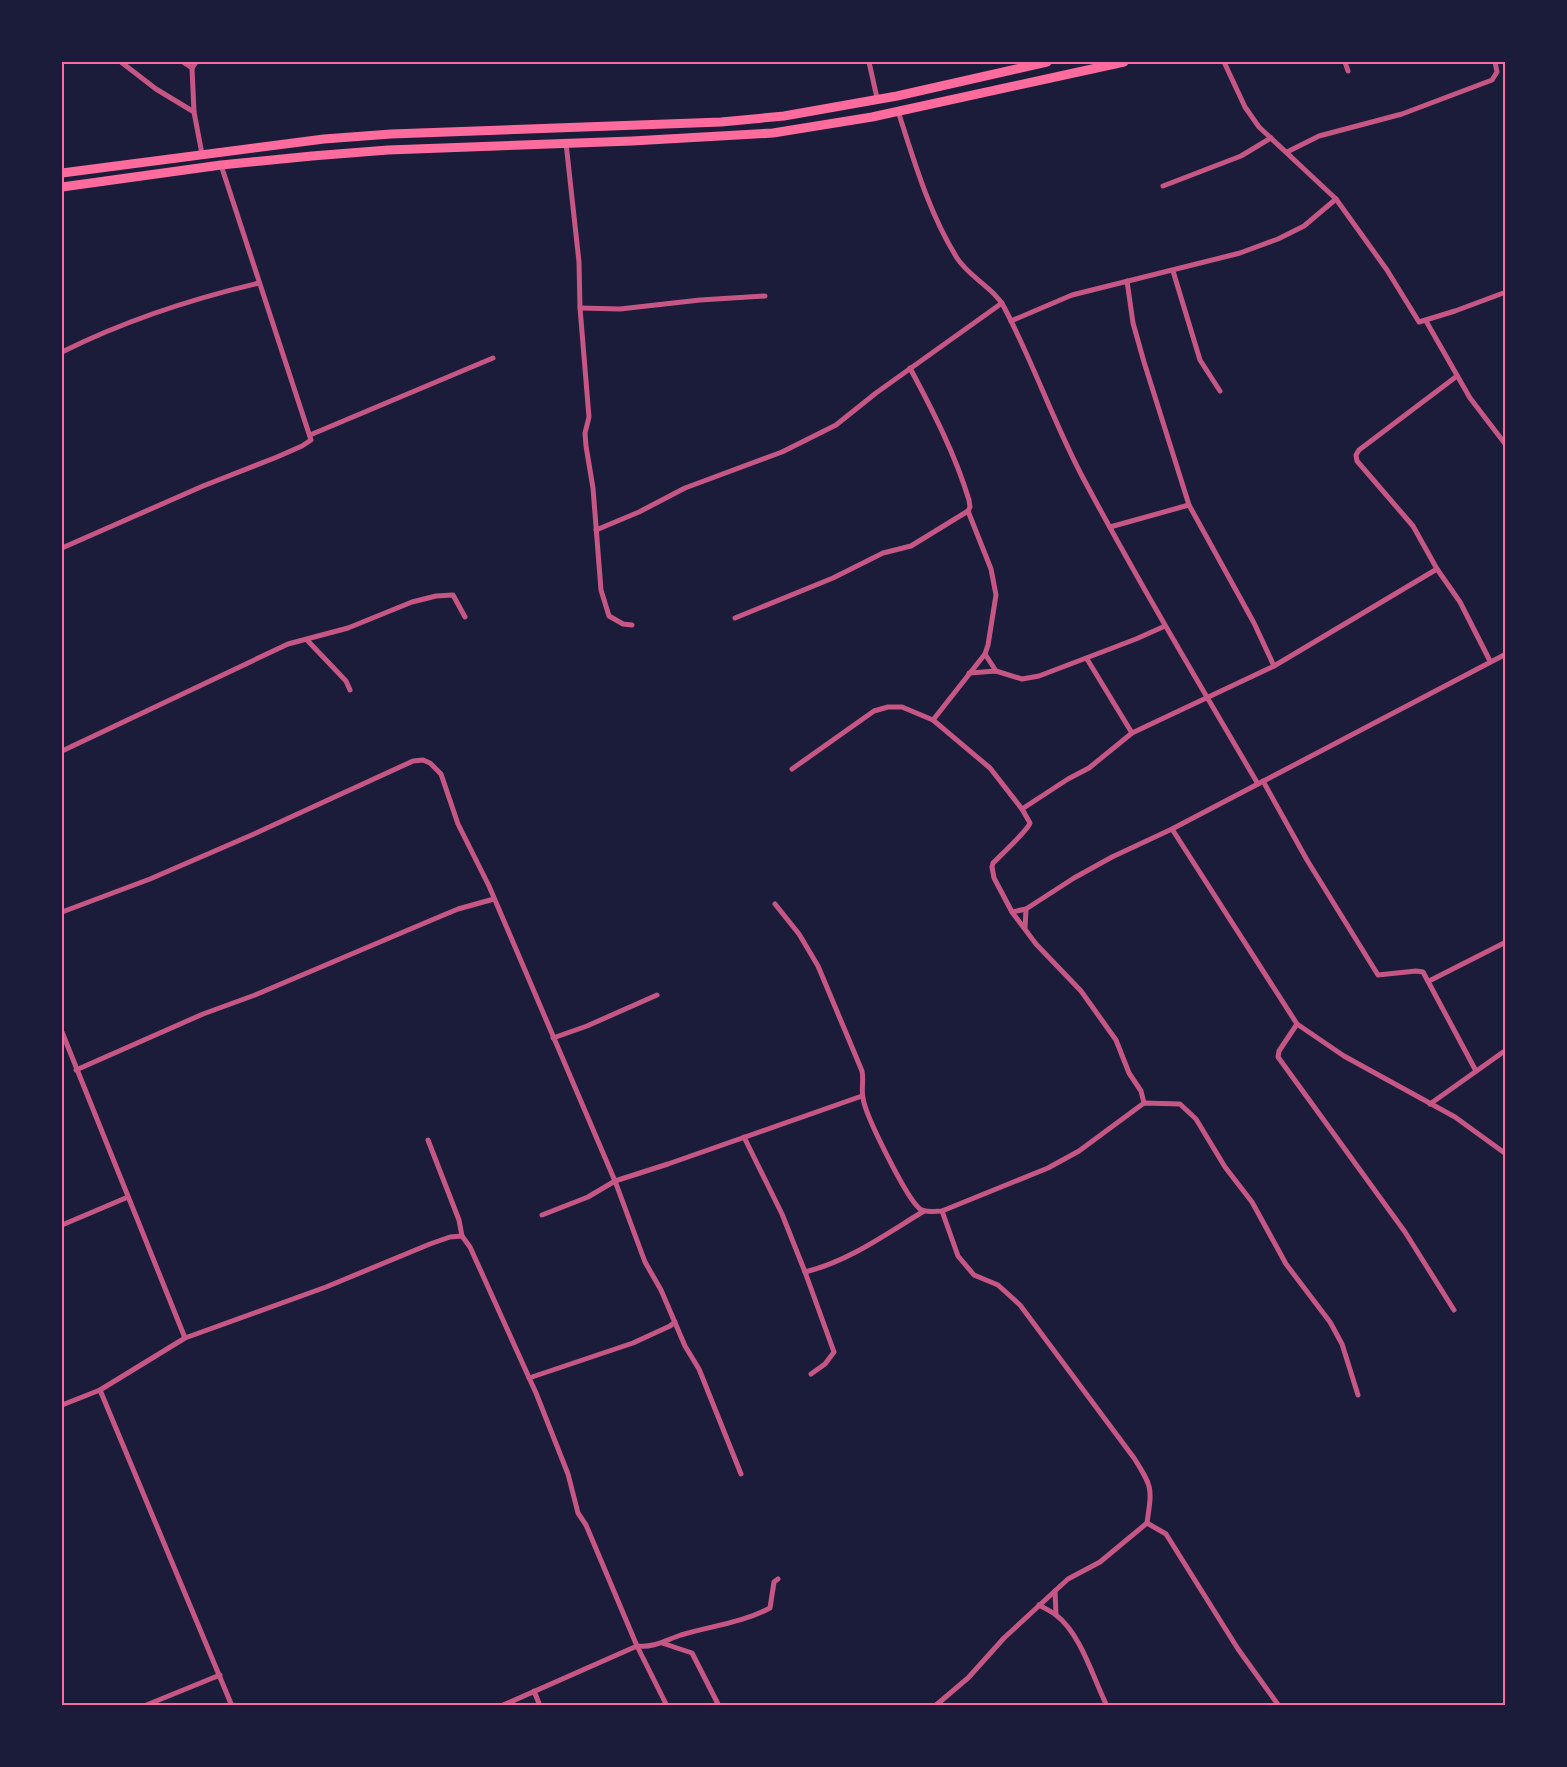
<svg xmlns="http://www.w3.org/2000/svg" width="1567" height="1767" font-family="'Roboto Serif',serif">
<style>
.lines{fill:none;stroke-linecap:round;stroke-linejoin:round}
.minor{stroke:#c65784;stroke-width:5}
.primary{stroke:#ff6b9d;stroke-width:9}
.neatline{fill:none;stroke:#ff6b9d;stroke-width:2}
</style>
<rect width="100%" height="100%" fill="#1b1b3a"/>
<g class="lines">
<g class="minor">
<path d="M 121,62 L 156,89 L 194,112 L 202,154"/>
<path d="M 183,62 L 192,68"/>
<path d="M 869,62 L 877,98"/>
<path d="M 1345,62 L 1348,71"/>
<path d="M 898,111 C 914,161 929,213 957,258 C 969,277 994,288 1004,307 C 1033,362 1053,421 1082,476 C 1138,581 1198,682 1258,784"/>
<path d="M 194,112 L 192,68 L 196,62"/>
<path d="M 566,143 L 579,262 L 580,308 L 589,417 L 585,433 L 586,446 L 593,488 L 601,590 L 609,616 L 623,624 L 632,625"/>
<path d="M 1287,152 L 1319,136 L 1402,114 L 1492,80 L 1497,72 L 1495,62"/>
<path d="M 1163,186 L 1241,156 L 1271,138"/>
<path d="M 1336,199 L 1387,270 L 1419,322 L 1455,311 L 1506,292"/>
<path d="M 1173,271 L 1200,360 L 1220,391"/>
<path d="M 580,308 L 620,309 L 700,300 L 765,296"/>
<path d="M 1011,321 L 1072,295 L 1240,253 L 1278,239 L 1304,226 L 1336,199 L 1259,127 L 1245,107 L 1224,62"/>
<path d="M 1426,321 L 1470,398 L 1506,445"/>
<path d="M 62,352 C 124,321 191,299 259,283"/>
<path d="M 310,435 L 493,358"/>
<path d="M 1110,527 L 1189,505"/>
<path d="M 596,530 L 639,512 L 685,488 L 782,452 L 836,425 L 876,393 L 1002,303"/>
<path d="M 62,548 L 203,486 L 277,457 L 302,446 L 311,440 L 221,165"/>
<path d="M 1437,569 L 1413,526 L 1357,461 L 1356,455 L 1359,450 L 1457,376"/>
<path d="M 735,618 L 833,578 L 883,553 L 911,546 L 968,511 L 970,507 L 969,500 C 955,454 933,411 910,368"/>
<path d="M 307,640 L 346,681 L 350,690"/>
<path d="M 985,654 L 996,671"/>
<path d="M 1087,659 L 1132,733"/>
<path d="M 1274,666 L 1437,569 L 1460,602 L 1490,661"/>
<path d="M 969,673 L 996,671 L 1022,679 L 1039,676 L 1136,639 L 1165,626"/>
<path d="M 933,720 L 985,654 L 988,645 L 996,595 L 991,569 L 968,511"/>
<path d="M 62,751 L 288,644 L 348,628 L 412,602 L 436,596 L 453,595 L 465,617"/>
<path d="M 792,769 L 874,711 L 888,707 L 902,707 L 933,720 L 990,768 L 1022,809 L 1030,823 C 1028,830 1001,855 993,863 L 992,867 L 994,878 L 1012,912 L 1036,944 L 1081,991 L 1116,1040 L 1129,1073 L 1141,1091 L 1144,1103"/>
<path d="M 1263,781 L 1307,860 L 1378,975 L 1416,971 L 1423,972 L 1476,1071"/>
<path d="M 1022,809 L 1068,779 L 1089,768 L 1132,733 L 1274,666 L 1254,623 L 1189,505 L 1144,362 L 1133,323 L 1127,281"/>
<path d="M 1172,829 L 1297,1024 L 1344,1056 L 1455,1117 L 1506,1154"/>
<path d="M 775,904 L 799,934 L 818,966 L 862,1071 C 864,1080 861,1089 863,1098 C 865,1115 907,1199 920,1209 C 925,1213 935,1211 942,1211 L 1048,1168 L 1079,1151 L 1144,1103 L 1180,1104 L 1196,1119 L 1225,1167 L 1252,1202 L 1286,1264 L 1330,1322 L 1342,1344 L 1358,1395"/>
<path d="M 62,912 L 150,879 L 254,834 L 413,761 L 423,760 L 430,763 L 441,774 L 458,824 L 489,886 L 615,1181 L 645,1262 L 661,1290 L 685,1346 L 699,1369 L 741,1474"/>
<path d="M 1012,912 L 1026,909 L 1074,878 L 1112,857 L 1172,829 L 1506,654"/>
<path d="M 1025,928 L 1026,909"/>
<path d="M 1429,981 L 1506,942"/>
<path d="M 1297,1024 L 1279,1051 L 1278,1057 L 1405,1232 L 1454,1310"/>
<path d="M 62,1032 L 185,1338"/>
<path d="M 553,1038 L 587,1026 L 657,995"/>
<path d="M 76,1070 L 203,1014 L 255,995 L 427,922 L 458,909 L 494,899"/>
<path d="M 1430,1104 L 1506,1050"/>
<path d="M 744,1137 L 782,1214 L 805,1272 C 849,1261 886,1234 924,1211"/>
<path d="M 428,1140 L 459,1220 L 462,1236"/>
<path d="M 542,1215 L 588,1197 L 615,1181 L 668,1164 L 862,1096"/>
<path d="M 62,1225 L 128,1197"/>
<path d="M 805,1272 L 834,1352 L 825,1364 L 811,1374"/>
<path d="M 529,1378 L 633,1343 L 670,1326 L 675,1322"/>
<path d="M 100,1390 L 232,1706"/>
<path d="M 62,1405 L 100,1390 L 185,1338 L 326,1287 L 430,1244 L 450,1237 L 462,1236 L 470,1247 L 536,1393 L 568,1474 L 578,1513 L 586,1525 L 637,1646 L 667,1706"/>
<path d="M 1147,1523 L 1166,1534 L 1238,1649 L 1279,1706"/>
<path d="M 1055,1591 L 1056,1615"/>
<path d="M 1039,1605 C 1044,1608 1051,1611 1056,1615 C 1081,1634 1093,1678 1107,1706"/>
<path d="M 662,1643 L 692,1653 L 719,1706"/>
<path d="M 534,1691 L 540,1706"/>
<path d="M 144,1706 L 220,1675"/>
<path d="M 501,1706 L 637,1646 C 654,1648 666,1640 681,1635 C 711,1626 742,1623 770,1608 L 774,1582 L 778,1579"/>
<path d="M 935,1706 L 968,1678 L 1004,1638 L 1068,1579 L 1100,1562 L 1147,1523 C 1152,1488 1153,1488 1134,1458 L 1020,1305 L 998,1285 L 974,1275 L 958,1256 L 942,1211"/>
</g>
<g class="primary">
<path d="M 62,173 L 324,139 L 391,134 L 721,122 L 784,116 L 897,96 L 1047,62"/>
<path d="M 62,187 L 221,165 L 312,156 L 388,150 L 632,141 L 773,133 L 872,117 L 1124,62"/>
</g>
</g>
<rect width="1567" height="1767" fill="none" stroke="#1b1b3a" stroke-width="126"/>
<rect x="63" y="63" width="1441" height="1641" class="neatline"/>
</svg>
